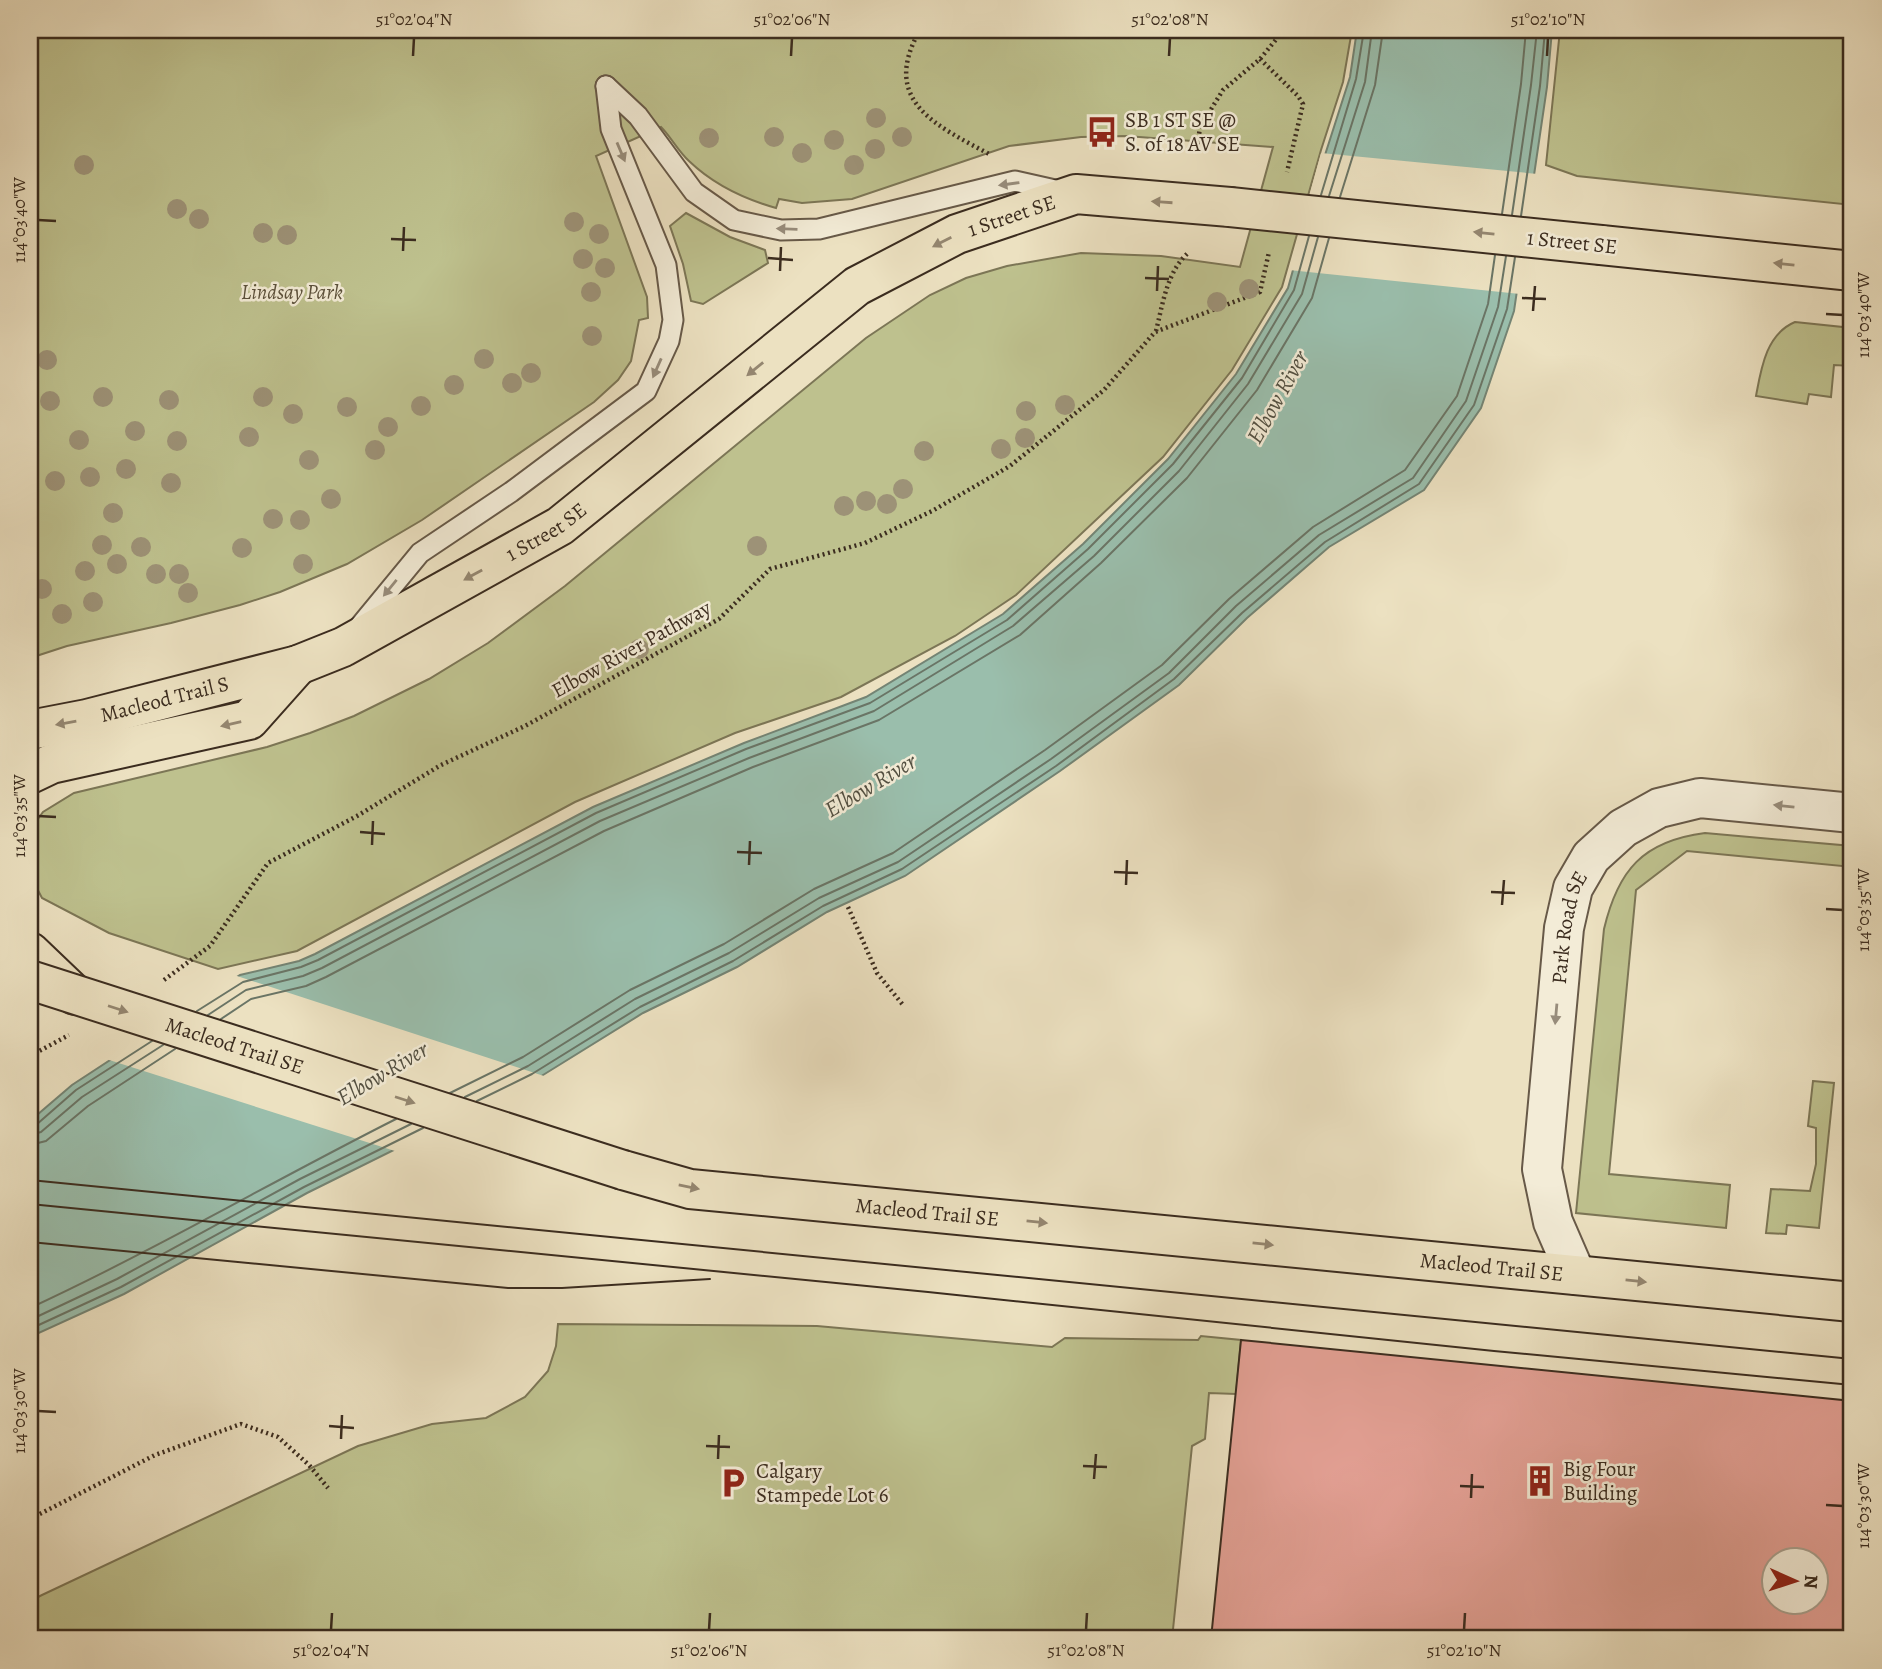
<svg xmlns="http://www.w3.org/2000/svg" width="1882" height="1669" font-family="Alegreya,serif">
<style>
.green{fill:#bec18e;stroke:#7c7656;stroke-width:2}
.water{fill:#9abeac;stroke:#748474;stroke-width:2}
.pier{fill:#ece1c1}
.lines{fill:none;stroke-linecap:round;stroke-linejoin:round}
.shore{stroke:#6a7566;stroke-width:2}
.building{fill:#e29f93;stroke:#3b2c1f;stroke-width:2;fill-rule:evenodd}
.service-casing{stroke:#675948;stroke-width:23}
.minor-casing{stroke:#675948;stroke-width:42}
.primary-casing{stroke:#3b2c1f;stroke-width:42}
.path{stroke:#3b2c1f;stroke-width:4.5;stroke-dasharray:2 3.5;stroke-linecap:butt}
.service{stroke:#f3ecd7;stroke-width:19}
.minor{stroke:#f3ecd7;stroke-width:38}
.primary{stroke:#ece1c1;stroke-width:38}
.tram{stroke:#3b2c1f;stroke-width:2}
.primary-bridge-casing{stroke:#3b2c1f;stroke-width:42;stroke-linecap:butt}
.primary-bridge{stroke:#ece1c1;stroke-width:38}
.tree{fill:#9d9277}
.oneway{fill:#978c7b}
.oneway2{fill:#948670}
.ticks{fill:none;stroke:#3b2c1f;stroke-width:2.5}
.labels{text-anchor:middle;stroke-width:5;stroke-linejoin:round;paint-order:stroke}
.poi-label{font-size:21px;fill:#3b2c1f;stroke:#f3ecd7;text-anchor:start}
.street-label{font-size:21px;fill:#3b2c1f;stroke:#f3ecd7}
.park-label{font-size:21px;font-style:italic;fill:#5c513b;stroke:#f3ecd7}
.water-label{font-size:23px;font-style:italic;fill:#535042;stroke:#f3ecd7}
.neatline{fill:none;stroke:#3b2c1f;stroke-width:2.5}
.ticks-label{font-size:18px;text-anchor:middle;fill:#3b2c1f}
</style>
<rect width="100%" height="100%" fill="#ece1c1"/>
<filter id="stains"><feTurbulence type="fractalNoise" baseFrequency=".00286" numOctaves="4"/><feColorMatrix values="0 0 0 0 .2 0 0 0 0 .09 0 0 0 0 .02 0 0 0 .5 -.17"/></filter>
<radialGradient id="worn" r=".72"><stop offset=".6" stop-color="#630" stop-opacity="0"/><stop offset="1" stop-color="#630" stop-opacity=".3"/></radialGradient>
<g class="green">
<path d="M 30,30 L 1352,30 L 1343,82 L 1321,150 L 1282,287 L 1232,370 L 1163,457 L 1016,595 L 955,636 L 841,697 L 735,733 L 575,802 L 297,951 L 218,969 L 109,933 L 42,898 L 30,875 L 30,830 L 43,812 L 74,793 L 267,747 L 310,733 L 354,716 L 429,679 L 488,643 L 565,586 L 866,338 L 930,295 L 966,278 L 1007,266 L 1081,253 L 1161,256 L 1240,267 L 1273,147 L 1126,136 L 1081,137 L 1009,146 L 852,199 L 802,203 L 779,199 L 776,208 C 744,199 714,185 689,161 C 678,151 671,137 661,127 L 596,156 L 647,297 L 648,318 L 639,320 L 631,361 L 618,380 L 594,402 L 422,520 L 347,564 L 280,592 L 240,605 L 171,623 L 67,646 L 30,658 Z"/>
<path d="M 1560,30 L 1852,30 L 1852,205 L 1577,176 L 1546,165 Z"/>
<path d="M 686,213 L 730,237 L 765,250 L 768,263 L 703,304 L 691,301 L 683,264 L 670,226 Z"/>
<path d="M 1795,322 L 1852,328 L 1852,366 L 1834,365 L 1831,397 L 1809,394 L 1807,404 L 1756,396 C 1761,369 1766,334 1795,322 Z"/>
<path d="M 1705,833 L 1852,846 L 1852,867 L 1687,851 L 1636,890 L 1609,1174 L 1730,1185 L 1726,1228 L 1576,1213 L 1604,929 C 1618,870 1643,841 1705,833 Z"/>
<path d="M 1813,1081 L 1834,1083 L 1819,1228 L 1787,1225 L 1786,1234 L 1766,1233 L 1771,1189 L 1810,1191 L 1816,1164 L 1816,1128 L 1808,1126 Z"/>
<path d="M 558,1324 L 817,1326 L 1052,1347 L 1065,1338 L 1198,1340 L 1201,1336 L 1241,1340 L 1236,1394 L 1209,1393 L 1205,1439 L 1192,1446 L 1172,1639 L 30,1639 L 30,1601 L 42,1595 L 358,1446 L 432,1424 L 486,1418 L 525,1397 L 548,1371 L 556,1346 Z"/>
</g>
<path class="water" d="M 1357,30 L 1552,30 L 1547,87 L 1514,311 L 1481,408 L 1424,490 L 1329,547 L 1247,618 L 1179,685 L 1060,771 L 905,876 L 827,912 L 737,967 L 643,1013 L 535,1080 L 307,1193 L 124,1294 L 30,1337 L 30,1121 L 72,1085 L 240,975 L 299,961 L 315,954 L 593,807 L 744,743 L 866,697 L 1003,614 L 1083,544 L 1168,459 L 1236,374 L 1288,288 L 1325,155 L 1350,77 Z"/>
<g class="pier">
<path d="M 1321,153 L 1538,174 L 1520,294 L 1289,270 Z"/>
<path d="M 234,975 L 547,1077 L 398,1152 L 106,1059 Z"/>
</g>
<g class="lines">
<g class="shore">
<path d="M 1321,195 L 1356,79 L 1364,30"/>
<path d="M 1329,196 L 1365,82 L 1372,30"/>
<path d="M 1340,197 L 1375,85 L 1383,30"/>
<path d="M 1502,214 L 1521,84 L 1526,30"/>
<path d="M 1512,215 L 1531,85 L 1537,30"/>
<path d="M 1521,216 L 1540,86 L 1545,30"/>
<path d="M 197,1011 L 243,982 L 301,967 L 318,960 L 596,813 L 746,749 L 870,703 L 1007,620 L 1088,549 L 1173,464 L 1242,378 L 1294,290 L 1309,236"/>
<path d="M 208,1015 L 246,990 L 303,976 L 322,968 L 600,821 L 749,758 L 874,711 L 1013,626 L 1094,556 L 1179,471 L 1248,384 L 1302,294 L 1318,237"/>
<path d="M 221,1019 L 251,999 L 306,986 L 326,977 L 604,831 L 753,767 L 879,720 L 1020,635 L 1101,563 L 1187,478 L 1257,390 L 1312,298 L 1329,238"/>
<path d="M 450,1093 L 523,1057 L 630,990 L 724,944 L 814,889 L 893,853 L 1045,750 L 1162,665 L 1229,599 L 1313,527 L 1405,470 L 1457,396 L 1488,304 L 1495,255"/>
<path d="M 465,1097 L 528,1066 L 635,999 L 729,953 L 819,898 L 898,862 L 1051,759 L 1169,673 L 1236,606 L 1319,535 L 1413,478 L 1466,401 L 1498,307 L 1506,256"/>
<path d="M 477,1101 L 532,1074 L 640,1007 L 733,961 L 823,906 L 902,869 L 1056,766 L 1174,679 L 1242,613 L 1325,542 L 1419,484 L 1474,405 L 1507,309 L 1515,257"/>
<path d="M 30,1126 L 36,1125 L 76,1090 L 152,1041"/>
<path d="M 30,1135 L 41,1132 L 82,1097 L 163,1045"/>
<path d="M 30,1145 L 46,1141 L 88,1106 L 175,1049"/>
<path d="M 30,1308 C 155,1250 273,1181 396,1119"/>
<path d="M 30,1320 L 117,1279 L 300,1179 L 411,1124"/>
<path d="M 30,1329 L 121,1287 L 304,1187 L 423,1128"/>
</g>
</g>
<g class="building">
<path d="M 1852,1153 L 1852,1233 L 1845,1232 Z"/>
<path d="M 1241,1340 L 1852,1401 L 1852,1639 L 1211,1639 ZM 1773,1560 L 1815,1560 L 1815,1602 L 1773,1602 Z"/>
</g>
<g class="lines">
<defs>
<g id="service">
<path d="M 606,86 L 638,116 L 694,192 L 734,220 L 781,230 L 819,229 L 1015,181 L 1064,192"/>
<path d="M 359,627 L 420,553 L 511,492 L 646,391 L 669,341 L 673,320 L 666,265 L 611,129 L 606,86"/>
</g>
<g id="minor">
<path id="s1" d="M 1576,1275 L 1553,1222 L 1542,1169 L 1564,928 L 1573,888 L 1591,857 L 1623,828 L 1659,808 L 1700,798 L 1852,813"/>
</g>
<g id="primary">
<path d="M 1601,245 L 1852,271"/>
<path id="s2" d="M 30,730 L 87,719 L 298,665 L 343,647 L 560,526 L 857,286 L 957,234 L 1076,194 L 1230,207"/>
<path d="M 30,774 L 51,764 L 249,720 L 298,665"/>
<path d="M 30,952 L 75,995"/>
<path id="s3" d="M 623,1170 L 690,1189 L 1852,1302"/>
</g>
</defs>
<use href="#service" class="service-casing"/>
<use href="#minor" class="minor-casing"/>
<use href="#primary" class="primary-casing"/>
<g class="path">
<path d="M 920,30 C 879,101 937,126 991,155"/>
<path d="M 1260,59 L 1298,96 L 1303,104 L 1287,172"/>
<path d="M 1197,150 L 1200,127 L 1223,90 L 1260,59 L 1284,30"/>
<path d="M 1156,331 C 1163,303 1167,271 1189,252"/>
<path d="M 848,907 L 877,973 L 903,1005"/>
<path d="M 164,980 L 210,946 L 268,863 L 357,816 L 441,765 L 525,726 L 719,619 L 770,569 L 865,543 L 932,511 L 1010,466 L 1104,390 L 1155,332 L 1260,292 L 1269,252"/>
<path d="M 30,1056 L 69,1035"/>
<path d="M 30,1519 L 155,1455 L 241,1424 L 278,1437 L 309,1465 L 328,1488"/>
</g>
<use href="#service" class="service"/>
<use href="#minor" class="minor"/>
<use href="#primary" class="primary"/>
<g class="tram">
<path d="M 30,1180 L 1852,1359"/>
<path d="M 30,1204 L 928,1292 L 1494,1351 L 1852,1385"/>
<path d="M 30,1242 L 508,1288 L 562,1288 L 710,1279"/>
</g>
<defs>
<g id="primary-bridge">
<path d="M 1230,207 L 1601,245"/>
<path id="s4" d="M 30,980 L 623,1170"/>
</g>
</defs>
<use href="#primary-bridge" class="primary-bridge-casing"/>
<use href="#primary-bridge" class="primary-bridge"/>
</g>
<g class="tree">
<circle cx="876" cy="118" r="10"/>
<circle cx="774" cy="137" r="10"/>
<circle cx="902" cy="137" r="10"/>
<circle cx="709" cy="138" r="10"/>
<circle cx="834" cy="140" r="10"/>
<circle cx="875" cy="149" r="10"/>
<circle cx="802" cy="153" r="10"/>
<circle cx="84" cy="165" r="10"/>
<circle cx="854" cy="165" r="10"/>
<circle cx="177" cy="209" r="10"/>
<circle cx="199" cy="219" r="10"/>
<circle cx="574" cy="222" r="10"/>
<circle cx="263" cy="233" r="10"/>
<circle cx="599" cy="234" r="10"/>
<circle cx="287" cy="235" r="10"/>
<circle cx="583" cy="259" r="10"/>
<circle cx="605" cy="268" r="10"/>
<circle cx="1249" cy="289" r="10"/>
<circle cx="591" cy="292" r="10"/>
<circle cx="1217" cy="302" r="10"/>
<circle cx="592" cy="336" r="10"/>
<circle cx="484" cy="359" r="10"/>
<circle cx="47" cy="360" r="10"/>
<circle cx="531" cy="373" r="10"/>
<circle cx="512" cy="383" r="10"/>
<circle cx="454" cy="385" r="10"/>
<circle cx="103" cy="397" r="10"/>
<circle cx="263" cy="397" r="10"/>
<circle cx="169" cy="400" r="10"/>
<circle cx="50" cy="401" r="10"/>
<circle cx="1065" cy="405" r="10"/>
<circle cx="421" cy="406" r="10"/>
<circle cx="347" cy="407" r="10"/>
<circle cx="1026" cy="411" r="10"/>
<circle cx="293" cy="414" r="10"/>
<circle cx="388" cy="427" r="10"/>
<circle cx="135" cy="431" r="10"/>
<circle cx="249" cy="437" r="10"/>
<circle cx="1025" cy="438" r="10"/>
<circle cx="79" cy="440" r="10"/>
<circle cx="177" cy="441" r="10"/>
<circle cx="1001" cy="449" r="10"/>
<circle cx="375" cy="450" r="10"/>
<circle cx="924" cy="451" r="10"/>
<circle cx="309" cy="460" r="10"/>
<circle cx="126" cy="469" r="10"/>
<circle cx="90" cy="477" r="10"/>
<circle cx="55" cy="481" r="10"/>
<circle cx="171" cy="483" r="10"/>
<circle cx="903" cy="489" r="10"/>
<circle cx="331" cy="499" r="10"/>
<circle cx="866" cy="501" r="10"/>
<circle cx="887" cy="504" r="10"/>
<circle cx="844" cy="506" r="10"/>
<circle cx="113" cy="513" r="10"/>
<circle cx="273" cy="519" r="10"/>
<circle cx="300" cy="520" r="10"/>
<circle cx="102" cy="545" r="10"/>
<circle cx="757" cy="546" r="10"/>
<circle cx="141" cy="547" r="10"/>
<circle cx="242" cy="548" r="10"/>
<circle cx="117" cy="564" r="10"/>
<circle cx="303" cy="564" r="10"/>
<circle cx="85" cy="571" r="10"/>
<circle cx="156" cy="574" r="10"/>
<circle cx="179" cy="574" r="10"/>
<circle cx="42" cy="589" r="10"/>
<circle cx="188" cy="593" r="10"/>
<circle cx="93" cy="602" r="10"/>
<circle cx="62" cy="614" r="10"/>
<circle cx="639" cy="649" r="10"/>
</g>
<defs><path id="oneway-solid" d="M-6-.8H1V-3.2L6.5 0L1 3.2V.8H-6Z" transform="scale(1.75)"/></defs>
<g class="oneway">
<use href="#oneway-solid" transform="translate(621 152) rotate(67)"/>
<use href="#oneway-solid" transform="translate(1009 184) rotate(172)"/>
<use href="#oneway-solid" transform="translate(787 229) rotate(-178)"/>
<use href="#oneway-solid" transform="translate(657 368) rotate(114)"/>
<use href="#oneway-solid" transform="translate(390 588) rotate(129)"/>
<use href="#oneway-solid" transform="translate(1784 806) rotate(-174)"/>
<use href="#oneway-solid" transform="translate(1556 1014) rotate(95)"/>
</g>
<g class="oneway2">
<use href="#oneway-solid" transform="translate(1162 202) rotate(-176)"/>
<use href="#oneway-solid" transform="translate(1484 233) rotate(-174)"/>
<use href="#oneway-solid" transform="translate(942 242) rotate(153)"/>
<use href="#oneway-solid" transform="translate(1784 264) rotate(-174)"/>
<use href="#oneway-solid" transform="translate(755 369) rotate(141)"/>
<use href="#oneway-solid" transform="translate(473 575) rotate(151)"/>
<use href="#oneway-solid" transform="translate(66 723) rotate(170)"/>
<use href="#oneway-solid" transform="translate(231 724) rotate(167)"/>
<use href="#oneway-solid" transform="translate(118 1009) rotate(18)"/>
<use href="#oneway-solid" transform="translate(405 1100) rotate(18)"/>
<use href="#oneway-solid" transform="translate(689 1187) rotate(11)"/>
<use href="#oneway-solid" transform="translate(1037 1222) rotate(6)"/>
<use href="#oneway-solid" transform="translate(1263 1244) rotate(6)"/>
<use href="#oneway-solid" transform="translate(1636 1281) rotate(6)"/>
</g>
<path class="ticks" d="M 413,56 L 414,38M 791,56 L 792,38M 1169,56 L 1170,38M 1547,56 L 1548,38M 38,220 L 56,221M 391,239 L 416,240M 403,251 L 404,227M 768,258 L 793,260M 780,271 L 781,247M 1145,278 L 1169,279M 1157,291 L 1158,266M 1522,298 L 1546,299M 1533,311 L 1535,286M 1826,314 L 1843,315M 38,816 L 56,817M 360,832 L 385,834M 372,845 L 373,821M 737,852 L 762,853M 749,865 L 750,841M 1114,872 L 1138,873M 1126,885 L 1127,860M 1491,892 L 1515,893M 1502,905 L 1504,880M 1826,909 L 1843,910M 38,1411 L 56,1412M 329,1426 L 354,1428M 341,1439 L 342,1415M 706,1446 L 730,1447M 718,1459 L 719,1435M 1083,1466 L 1107,1467M 1094,1479 L 1096,1454M 1460,1486 L 1484,1487M 1471,1498 L 1472,1474M 1826,1505 L 1843,1506M 331,1630 L 332,1613M 709,1630 L 710,1613M 1086,1630 L 1087,1613M 1464,1630 L 1465,1613"/>
<defs>
<symbol id="bus-bare" viewBox="-9 -9 18 18"><path d="M-5-6H5V4H4V6H2V4H-2V6H-4V4H-5ZM-3.5-4V0h7V-4ZM-3.5 1.2v1.5H-2V1.2ZM2 1.2v1.5H3.5V1.2Z" fill="#8f2418" stroke="#f3ecd7" stroke-width="2.5" paint-order="stroke"/></symbol>
<symbol id="building-bare" viewBox="-9 -9 18 18"><path d="M-4-6H4V6H1V3H-1V6H-4ZM-2.5-4.3h1.7v1.8h-1.7ZM.8-4.3h1.7v1.8H.8ZM-2.5-1h1.7V.8h-1.7ZM.8-1h1.7V.8H.8Z" fill="#8f2418" stroke="#f3ecd7" stroke-width="2.5" paint-order="stroke"/></symbol>
<symbol id="parking-bare" viewBox="-9 -9 18 18"><path d="M-3.5-5.5H1a3.5 3.5 0 0 1 0 7H-1V5.5H-3.5ZM-1-3.4V-.6H.8a1.4 1.4 0 0 0 0-2.8Z" fill="#8f2418" stroke="#f3ecd7" stroke-width="2.5" paint-order="stroke"/></symbol>
</defs>
<g fill-rule="evenodd">
<use href="#bus-bare" x="1080" y="110" width="44" height="44"/>
<use href="#building-bare" x="1518" y="1459" width="44" height="44"/>
<use href="#parking-bare" x="711" y="1461" width="44" height="44"/>
</g>
<g class="labels">
<g class="poi-label">
<text x="1125" y="127">SB 1 ST SE @<tspan x="1125" dy="24">S. of 18 AV SE</tspan></text>
<text x="1563" y="1476">Big Four<tspan x="1563" dy="24">Building</tspan></text>
<text x="756" y="1478">Calgary<tspan x="756" dy="24">Stampede Lot 6</tspan></text>
</g>
<g class="street-label">
<text dy="7" stroke="none"><textPath href="#s2" startOffset="1125">1 Street SE</textPath></text>
<text transform="translate(1572 242) rotate(6)" y="7">1 Street SE</text>
<text dy="7" stroke="none"><textPath href="#s2" startOffset="558">1 Street SE</textPath></text>
<text transform="translate(631 649) rotate(-29)" y="7">Elbow River Pathway</text>
<text dy="7" stroke="none"><textPath href="#s2" startOffset="138">Macleod Trail S</textPath></text>
<text dy="7" stroke="none"><textPath href="#s1" startOffset="355">Park Road SE</textPath></text>
<text dy="7" stroke="none"><textPath href="#s4" startOffset="215">Macleod Trail SE</textPath></text>
<text dy="7" stroke="none"><textPath href="#s3" startOffset="308">Macleod Trail SE</textPath></text>
<text dy="7" stroke="none"><textPath href="#s3" startOffset="875">Macleod Trail SE</textPath></text>
</g>
<g class="park-label">
<text x="292" y="299">Lindsay Park</text>
</g>
<g class="water-label">
<text transform="translate(1277 397) rotate(-61)" y="8">Elbow River</text>
<text transform="translate(870 785) rotate(-31)" y="8">Elbow River</text>
<text transform="translate(382 1073) rotate(-31)" y="8">Elbow River</text>
</g>
</g>
<rect width="1882" height="1669" fill="none" stroke="#ece1c1" stroke-width="77"/>
<g transform="translate(1795 1581) rotate(93)"><circle r="33" fill="#f3ecd7" stroke="#a99f8d" stroke-width="2"/>
<path d="M0-5L12 26L0 18L-12 26Z" fill="#8f2418"/>
<text y="-10" font-size="19" font-weight="bold" text-anchor="middle" fill="#3b2c1f">N</text>
</g>
<rect x="38" y="38" width="1805" height="1592" class="neatline"/>
<g class="ticks-label">
<text x="414" y="25">51°02'04"N</text>
<text x="792" y="25">51°02'06"N</text>
<text x="1170" y="25">51°02'08"N</text>
<text x="1548" y="25">51°02'10"N</text>
<text transform="translate(19 220) rotate(-90)" y="6">114°03'40"W</text>
<text transform="translate(1863 315) rotate(-90)" y="6">114°03'40"W</text>
<text transform="translate(19 816) rotate(-90)" y="6">114°03'35"W</text>
<text transform="translate(1863 910) rotate(-90)" y="6">114°03'35"W</text>
<text transform="translate(19 1411) rotate(-90)" y="6">114°03'30"W</text>
<text transform="translate(1863 1506) rotate(-90)" y="6">114°03'30"W</text>
<text x="331" y="1656">51°02'04"N</text>
<text x="709" y="1656">51°02'06"N</text>
<text x="1086" y="1656">51°02'08"N</text>
<text x="1464" y="1656">51°02'10"N</text>
</g>
<rect width="100%" height="100%" filter="url(#stains)"/>
<rect width="100%" height="100%" fill="url(#worn)"/>
</svg>
